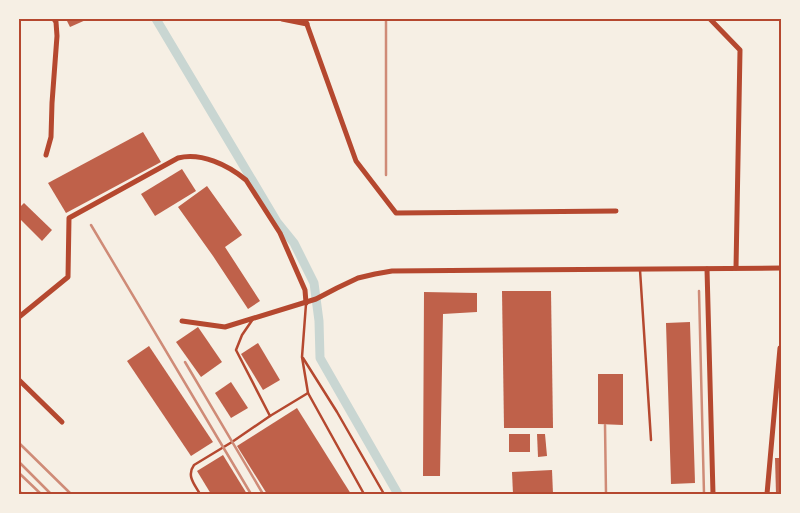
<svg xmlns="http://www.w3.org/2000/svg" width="800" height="513" font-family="Rubik,sans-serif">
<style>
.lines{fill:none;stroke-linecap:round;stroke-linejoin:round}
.canal{stroke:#c9d6d2;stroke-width:9}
.building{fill:#bf614a}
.service{stroke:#b5482f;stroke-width:2.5}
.minor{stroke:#b5482f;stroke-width:5}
.rail{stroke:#cf8b77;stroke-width:2.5}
.neatline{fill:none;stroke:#b5482f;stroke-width:2}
</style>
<rect width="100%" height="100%" fill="#f6efe4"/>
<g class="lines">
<path class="canal" d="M 156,19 L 277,222 L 294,243 L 314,283 L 319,321 L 320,358 L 398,494"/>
</g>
<g class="building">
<path d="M 66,19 L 88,19 L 70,27 Z"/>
<path d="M 143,132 L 161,162 L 66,213 L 48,183 Z"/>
<path d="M 182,169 L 196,191 L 155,216 L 141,194 Z"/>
<path d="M 207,186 L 242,235 L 225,247 L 260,301 L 248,309 L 213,256 L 178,207 Z"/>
<path d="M 24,203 L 52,230 L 42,241 L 19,218 L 19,208 Z"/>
<path d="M 502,291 L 551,291 L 553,428 L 504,428 Z"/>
<path d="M 424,292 L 477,293 L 477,312 L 443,314 L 440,476 L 423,476 Z"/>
<path d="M 690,322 L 695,483 L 671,484 L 666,323 Z"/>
<path d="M 198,327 L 222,362 L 201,377 L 176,342 Z"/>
<path d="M 258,343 L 280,380 L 263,390 L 241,354 Z"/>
<path d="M 149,346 L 213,442 L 191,456 L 127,361 Z"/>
<path d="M 598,374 L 623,374 L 623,425 L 598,424 Z"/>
<path d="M 231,382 L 248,408 L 231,418 L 215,393 Z"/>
<path d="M 297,408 L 351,494 L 267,494 L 237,446 Z"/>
<rect x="509" y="434" width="21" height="18"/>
<path d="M 537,434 L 545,434 L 547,456 L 538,457 Z"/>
<path d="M 223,455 L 247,494 L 211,494 L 197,471 Z"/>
<path d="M 775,458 L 781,458 L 781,494 L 776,494 Z"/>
<path d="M 552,470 L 553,494 L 513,494 L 512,472 Z"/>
</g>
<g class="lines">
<g class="service">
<path d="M 640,270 L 651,440"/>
<path d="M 306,304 L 302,357 L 308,393 L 364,494"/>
<path d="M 253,319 L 242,335 L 236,350 L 270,416 L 308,393"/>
<path d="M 303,358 L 337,412 L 384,494"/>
<path d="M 200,494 C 195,485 186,476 194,465 L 232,442 L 270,416"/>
</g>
<g class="minor">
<path d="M 282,19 L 307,24"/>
<path d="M 305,19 L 356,161 L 396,213 L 616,211"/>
<path d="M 710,19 L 740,50 L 736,268"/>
<path d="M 46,155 L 51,137 L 52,103 L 57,36 L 56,22 L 54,19"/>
<path d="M 707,269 L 713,494"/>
<path d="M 19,317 L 68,277 L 69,218 L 178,158 C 201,152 228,165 246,180 L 280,233 L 305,290 L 306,303"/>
<path d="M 182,321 L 225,327 L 316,299 L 337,288 L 358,278 L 375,274 L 392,271 L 781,268"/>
<path d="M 19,380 L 62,422"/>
<path d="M 767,494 L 780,348"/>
</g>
<g class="rail">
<path d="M 386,175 L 386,19"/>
<path d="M 91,225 L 251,494"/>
<path d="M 699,291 L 704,494"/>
<path d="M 185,362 L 263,494"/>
<path d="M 605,425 L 606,494"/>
<path d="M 19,443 L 71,494"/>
<path d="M 19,462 L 51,494"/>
<path d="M 19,473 L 41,494"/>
<path d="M 19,491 L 22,494"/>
</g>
</g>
<rect width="800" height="513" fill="none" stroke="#f6efe4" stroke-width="40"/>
<rect x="20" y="20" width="760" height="473" class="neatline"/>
</svg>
